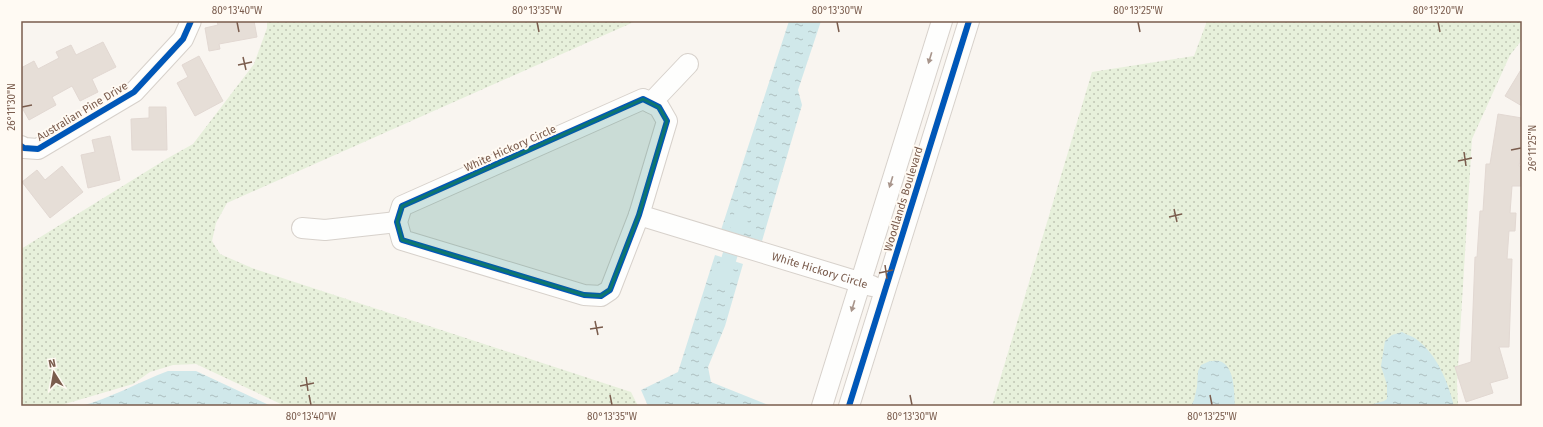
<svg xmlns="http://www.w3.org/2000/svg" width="1543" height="427" font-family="'Fira Sans',sans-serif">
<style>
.grass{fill:url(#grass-dots)}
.water{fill:url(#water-ripples)}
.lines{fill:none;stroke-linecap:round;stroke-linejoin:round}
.canal{stroke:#d0e8ea;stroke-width:15}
.building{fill:#e6ded7;stroke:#e2d8d2}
.minor-casing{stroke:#d7d1cb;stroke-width:22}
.minor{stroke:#fefefd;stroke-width:20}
.cycleway-casing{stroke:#fffaf3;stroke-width:8}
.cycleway{stroke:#0057b8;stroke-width:6}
.oneway{fill:#a8958b}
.marked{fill:#0f766e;fill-opacity:0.2;stroke:#0f766e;stroke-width:3;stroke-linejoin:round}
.ticks{fill:none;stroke:#7a5c4d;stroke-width:1.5}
.labels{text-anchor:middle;stroke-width:4;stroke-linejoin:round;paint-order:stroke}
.street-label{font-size:11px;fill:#7a5c4d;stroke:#fffaf3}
.neatline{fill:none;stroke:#7a5c4d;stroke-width:1.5}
.ticks-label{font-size:10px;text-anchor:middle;fill:#7a5c4d}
</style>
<defs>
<pattern id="grass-dots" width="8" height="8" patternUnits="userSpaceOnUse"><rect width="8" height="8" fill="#e7f0db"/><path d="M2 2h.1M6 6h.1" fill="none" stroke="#c0c6b4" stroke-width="1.8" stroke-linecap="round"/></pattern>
<pattern id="water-ripples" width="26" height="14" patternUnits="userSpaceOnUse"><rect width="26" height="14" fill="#d0e8ea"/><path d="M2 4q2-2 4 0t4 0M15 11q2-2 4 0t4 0" fill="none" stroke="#aebfc0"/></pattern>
</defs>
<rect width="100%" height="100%" fill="#f9f5f0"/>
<g class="grass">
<path d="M 267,21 L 636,21 L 227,203 L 216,223 L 212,241 L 220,254 L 252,268 L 631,392 L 638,406 L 285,406 L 196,364 L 173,365 L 150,372 L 133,384 L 58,406 L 21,406 L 21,249 L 168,158 L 193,144 L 254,64 L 267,28 Z"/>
<path d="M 1207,21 L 1522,21 L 1522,40 L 1510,55 L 1472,139 L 1457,383 L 1458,406 L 992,406 L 1092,72 L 1194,56 Z"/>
</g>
<g class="water">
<path d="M 789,21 L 821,21 L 798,90 L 802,105 L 762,241 L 721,230 Z"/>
<path d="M 715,255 L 743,264 L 725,326 L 708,367 L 711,382 L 771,406 L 648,406 L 641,390 L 678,372 Z"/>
<path d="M 1402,332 C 1407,335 1412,336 1416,339 C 1437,354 1448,382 1454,406 L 1366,406 L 1384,401 L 1387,399 L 1387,385 L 1381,366 L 1385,341 L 1392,335 Z"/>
<path d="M 1210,361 C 1213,361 1219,360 1222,362 C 1235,369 1234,393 1235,406 L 1191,406 L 1194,400 L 1197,387 L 1198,371 L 1201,365 Z"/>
<path d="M 168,371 L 196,371 L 271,406 L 81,406 C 111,398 139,382 168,371 Z"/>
</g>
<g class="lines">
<path class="canal" d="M 723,279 L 742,214"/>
</g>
<g class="building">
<path d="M 217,21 L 254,21 L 257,37 L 219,44 L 220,49 L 209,51 L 205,28 L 218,25 Z"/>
<path d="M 103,42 L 116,67 L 92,79 L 98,92 L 80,101 L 72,86 L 52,97 L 56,105 L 29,120 L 21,106 L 21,68 L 34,61 L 38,69 L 59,58 L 56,52 L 71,45 L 76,55 Z"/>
<path d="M 199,56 L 223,101 L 195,116 L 177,83 L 188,77 L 182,65 Z"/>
<path d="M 1522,68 L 1522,106 L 1505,96 Z"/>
<path d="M 149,107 L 166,107 L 167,150 L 132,150 L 131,119 L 149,118 Z"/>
<path d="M 1498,114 L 1522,118 L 1522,150 L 1519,166 L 1522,166 L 1522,186 L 1512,186 L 1510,213 L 1516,213 L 1515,231 L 1509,231 L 1507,259 L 1512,259 L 1509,347 L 1499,347 L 1508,378 L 1490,383 L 1493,393 L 1466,402 L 1455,367 L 1471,362 L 1475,257 L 1477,257 L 1480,211 L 1483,211 L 1486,164 L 1490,164 Z"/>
<path d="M 110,136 L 120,180 L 88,188 L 81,155 L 95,152 L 92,140 Z"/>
<path d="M 62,166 L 83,192 L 50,218 L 22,182 L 37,170 L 45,180 Z"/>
</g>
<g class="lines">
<defs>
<g id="minor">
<path d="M 643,99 L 659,107 L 667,121 L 639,215 L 610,290 L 601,296 L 584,295 L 402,240 L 397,222 L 402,206 Z"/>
<path d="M 651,103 L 688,64"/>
<path d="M 21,146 L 24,148 L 38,149 L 134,92 L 183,39 L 191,21"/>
<path id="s1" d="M 639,215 L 872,286"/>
<path d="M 302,228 L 325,230 L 397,222"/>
<path d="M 822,406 L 942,21"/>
<path d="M 849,406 L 969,21"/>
</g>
</defs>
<use href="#minor" class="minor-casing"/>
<use href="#minor" class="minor"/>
<defs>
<g id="cycleway">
<path d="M 643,99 L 659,107 L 667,121 L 639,215 L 610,290 L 601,296 L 584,295 L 402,240 L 397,222 L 402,206 Z"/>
<path d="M 21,146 L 24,148 L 38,149 L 134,92 L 183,39 L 191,21"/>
<path d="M 849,406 L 969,21"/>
</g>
</defs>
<use href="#cycleway" class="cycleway-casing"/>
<use href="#cycleway" class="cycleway"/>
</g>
<defs><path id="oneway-solid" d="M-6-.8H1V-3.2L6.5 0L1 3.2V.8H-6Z"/></defs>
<g class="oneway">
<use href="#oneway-solid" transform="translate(930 58) rotate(107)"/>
<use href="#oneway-solid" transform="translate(891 182) rotate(107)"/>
<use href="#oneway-solid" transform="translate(853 306) rotate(107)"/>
</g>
<path class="marked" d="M 643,99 L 659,107 L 667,121 L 639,215 L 610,290 L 601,296 L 584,295 L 402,240 L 397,222 L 402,206 Z"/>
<path class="ticks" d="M 237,22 L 239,32M 537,22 L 539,32M 837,22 L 839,32M 1138,22 L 1140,32M 1438,22 L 1440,32M 243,57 L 246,70M 238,65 L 252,62M 22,107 L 32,105M 1511,150 L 1521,148M 1464,152 L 1466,166M 1458,161 L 1472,158M 1174,209 L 1177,222M 1169,217 L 1182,214M 885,265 L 887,279M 879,273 L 893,270M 595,321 L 598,335M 590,329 L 603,327M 306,377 L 308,391M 300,386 L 314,383M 309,395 L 311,405M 610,395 L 612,405M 910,395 L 912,405M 1210,395 L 1212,405"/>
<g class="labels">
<g class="street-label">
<text transform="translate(82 111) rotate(-31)" y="4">Australian Pine Drive</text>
<text transform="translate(510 148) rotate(-24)" y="4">White Hickory Circle</text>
<text transform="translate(903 199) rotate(-73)" y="4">Woodlands Boulevard</text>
<text dy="4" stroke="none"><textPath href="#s1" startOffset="189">White Hickory Circle</textPath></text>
</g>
</g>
<rect width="1543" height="427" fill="none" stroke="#fffaf3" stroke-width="44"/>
<g transform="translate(54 373) rotate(349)" stroke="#fffaf3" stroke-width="3" paint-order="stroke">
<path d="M0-3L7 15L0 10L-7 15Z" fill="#7a5c4d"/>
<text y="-6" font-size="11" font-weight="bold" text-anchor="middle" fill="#7a5c4d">N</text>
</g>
<rect x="22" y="22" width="1499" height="383" class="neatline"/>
<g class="ticks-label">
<text x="237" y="14">80°13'40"W</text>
<text x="537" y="14">80°13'35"W</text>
<text x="837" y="14">80°13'30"W</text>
<text x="1138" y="14">80°13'25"W</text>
<text x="1438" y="14">80°13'20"W</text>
<text transform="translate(11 107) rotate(-90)" y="4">26°11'30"N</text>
<text transform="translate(1532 148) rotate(-90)" y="4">26°11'25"N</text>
<text x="311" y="420">80°13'40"W</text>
<text x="612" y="420">80°13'35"W</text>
<text x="912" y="420">80°13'30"W</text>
<text x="1212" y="420">80°13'25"W</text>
</g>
</svg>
